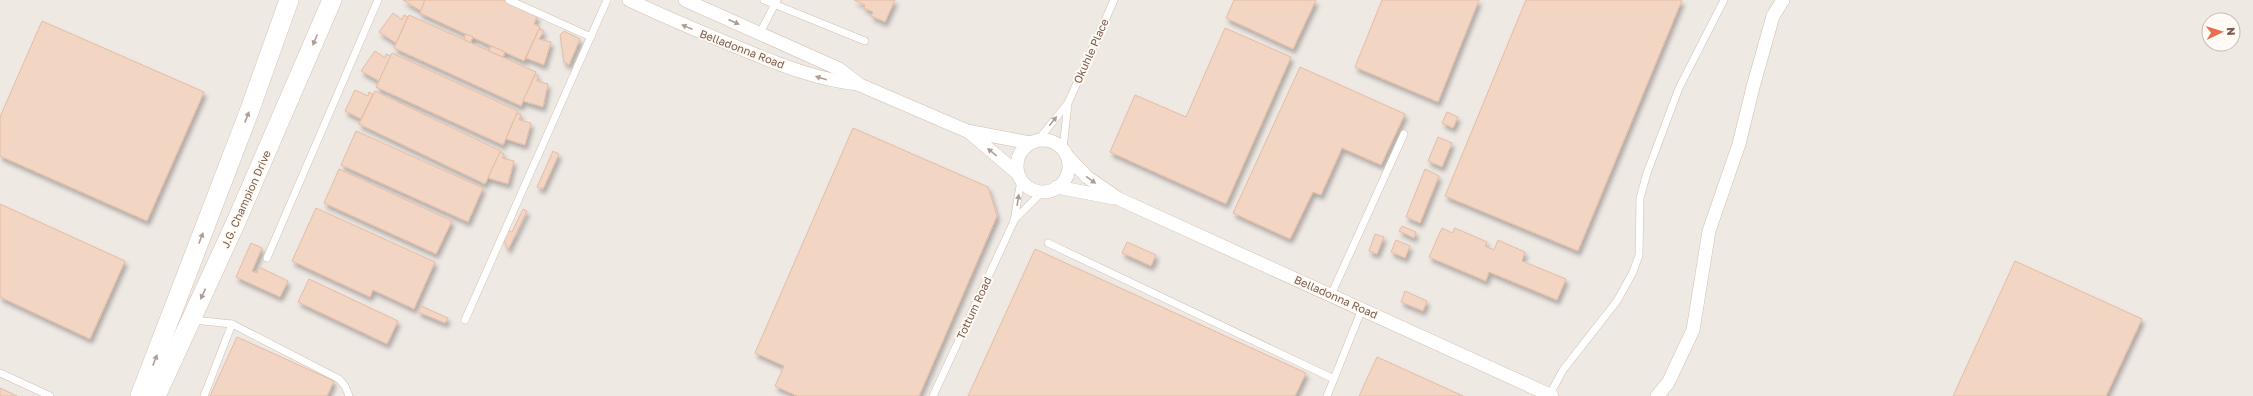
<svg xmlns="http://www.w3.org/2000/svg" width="2253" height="396" font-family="'Golos Text',sans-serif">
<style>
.industrial{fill:#efe9e4;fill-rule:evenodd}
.building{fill:#f3d5c3;stroke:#e6bba3;filter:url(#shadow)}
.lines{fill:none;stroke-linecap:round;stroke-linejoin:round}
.lane-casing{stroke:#d1beb0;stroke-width:8}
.street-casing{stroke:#d1beb0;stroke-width:14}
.secondary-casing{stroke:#d6c0b0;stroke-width:20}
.lane{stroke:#fff;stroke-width:7}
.street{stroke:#fff;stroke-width:13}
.secondary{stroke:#fff;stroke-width:19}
.oneway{fill:#af9d94}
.labels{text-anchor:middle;stroke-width:4;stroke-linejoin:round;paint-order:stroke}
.street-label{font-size:11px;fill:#7a5c4d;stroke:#fffaf3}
</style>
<defs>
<filter id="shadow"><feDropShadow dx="2.5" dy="4.5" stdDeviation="2" flood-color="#0004"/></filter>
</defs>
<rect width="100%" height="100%" fill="#fdf6ec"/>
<path class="industrial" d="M 0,0 L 2253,0 L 2253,396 L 0,396 ZM 2209,20 L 2233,20 L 2233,44 L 2209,44 Z"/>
<g class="building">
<path d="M 403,0 L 425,0 L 421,11 Z"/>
<path d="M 425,0 L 503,0 L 537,16 L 534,24 L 540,27 L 524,61 L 420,13 Z"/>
<path d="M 854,0 L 895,0 L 885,22 L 871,16 L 873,12 L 864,8 L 865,5 Z"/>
<path d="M 1234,0 L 1316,0 L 1293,49 L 1226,18 Z"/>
<path d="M 1382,0 L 1479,0 L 1438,102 L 1355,67 Z"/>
<path d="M 1526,0 L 1682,0 L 1578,251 L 1445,196 Z"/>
<path d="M 393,13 L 402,20 L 404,15 L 408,17 L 396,43 L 379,32 Z"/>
<path d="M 409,15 L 536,72 L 521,106 L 394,48 Z"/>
<path d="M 42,21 L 204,92 L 147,221 L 0,156 L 0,117 Z"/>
<path d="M 1225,28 L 1291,57 L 1226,204 L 1110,152 L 1135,95 L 1186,117 Z"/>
<path d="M 539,29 L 544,31 L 539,39 L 551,42 L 544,65 L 526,58 Z"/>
<path d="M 564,31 L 580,39 L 569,65 L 564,62 L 560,35 Z"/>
<path d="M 466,34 L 473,37 L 470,43 L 464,39 Z"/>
<path d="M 491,46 L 505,52 L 503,57 L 489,51 Z"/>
<path d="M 375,51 L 385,58 L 386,54 L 391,56 L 379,81 L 361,71 Z"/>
<path d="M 392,53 L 518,111 L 503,145 L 376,87 Z"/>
<path d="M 1300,67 L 1405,114 L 1381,165 L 1342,148 L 1321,195 L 1313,192 L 1290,239 L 1233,213 Z"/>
<path d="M 535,75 L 538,77 L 537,81 L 548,84 L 543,107 L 523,101 Z"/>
<path d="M 355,90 L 368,96 L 369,92 L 373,94 L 361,119 L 345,111 Z"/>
<path d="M 375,91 L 501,151 L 485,184 L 359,124 Z"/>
<path d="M 1447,112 L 1458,117 L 1453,128 L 1442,123 Z"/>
<path d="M 517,113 L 521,115 L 519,120 L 531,123 L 525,145 L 506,139 Z"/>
<path d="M 853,128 L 988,187 L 997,216 L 919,396 L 797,396 L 775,386 L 784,366 L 755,353 Z"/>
<path d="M 356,131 L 483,188 L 468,222 L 341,165 Z"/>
<path d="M 1438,137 L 1452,143 L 1442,167 L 1428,161 Z"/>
<path d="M 553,151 L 559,154 L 543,189 L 537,187 Z"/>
<path d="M 500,152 L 504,154 L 502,158 L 514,161 L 508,184 L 488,178 Z"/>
<path d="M 339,169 L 452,221 L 436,254 L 324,203 Z"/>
<path d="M 1425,169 L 1439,176 L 1420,223 L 1406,217 Z"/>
<path d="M 0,204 L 125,261 L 90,339 L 0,297 Z"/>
<path d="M 316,208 L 435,262 L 414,309 L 373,290 L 370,297 L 292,261 Z"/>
<path d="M 523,209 L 527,211 L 508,250 L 504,240 L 508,230 L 512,232 Z"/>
<path d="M 1402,226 L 1416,232 L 1414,238 L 1399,231 Z"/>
<path d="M 1442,228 L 1452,233 L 1455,228 L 1487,242 L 1485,246 L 1494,250 L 1498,240 L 1525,252 L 1522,261 L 1566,279 L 1557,300 L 1489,272 L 1486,281 L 1429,257 Z"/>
<path d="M 1375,234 L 1384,237 L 1377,254 L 1369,251 Z"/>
<path d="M 1396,240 L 1410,246 L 1405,258 L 1391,252 Z"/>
<path d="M 1127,242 L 1156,255 L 1151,266 L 1122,253 Z"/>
<path d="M 251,243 L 262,248 L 252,271 L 257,273 L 259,267 L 288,281 L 280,297 L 236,277 Z"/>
<path d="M 1035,249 L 1306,373 L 1295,396 L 968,396 Z"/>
<path d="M 2015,261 L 2142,319 L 2106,396 L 1953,396 Z"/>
<path d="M 309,279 L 398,321 L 387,344 L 298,302 Z"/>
<path d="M 1405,291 L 1427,301 L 1423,311 L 1401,302 Z"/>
<path d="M 421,306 L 448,318 L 445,323 L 418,312 Z"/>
<path d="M 237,337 L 334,381 L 327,396 L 210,396 Z"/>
<path d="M 1377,357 L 1463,396 L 1359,396 Z"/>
<path d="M 0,388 L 17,396 L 0,396 Z"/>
</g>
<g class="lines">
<defs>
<g id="lane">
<path d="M 509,0 L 591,37"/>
<path d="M 764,0 L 865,41"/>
<path d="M 760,33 L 777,0"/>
<path d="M 1038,140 L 1068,103 L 1114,0"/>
<path d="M 1063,149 L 1068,103"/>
<path d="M 1014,220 L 1042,192"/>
<path d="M 1048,243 L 1334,379"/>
<path d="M 267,258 L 378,0"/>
<path d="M 1331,295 L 1404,134"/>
<path d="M 193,320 L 232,324 L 339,379 L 345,386 L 349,396"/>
<path d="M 465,320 L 607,0"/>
<path d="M 0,373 L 50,396"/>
<path d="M 204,396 L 232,324"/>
<path d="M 933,396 L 1014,221 L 1021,180"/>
<path d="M 1327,396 L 1362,309"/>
<path d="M 1549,396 L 1563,370 L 1617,301 L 1633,272 L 1639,255 L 1640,198 L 1647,173 L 1679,88 L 1724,0"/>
</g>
<g id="street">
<path d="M 629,0 C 667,18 705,34 744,50 C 781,65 818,80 858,84"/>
<path d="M 685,0 L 839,69 L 860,85 L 967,131 L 1030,143"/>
<path d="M 969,132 L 1017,173"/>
<circle cx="1043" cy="166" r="26"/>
<path d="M 1067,156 L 1087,177 L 1119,199 L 1552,396"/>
<path d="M 1057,187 L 1114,198"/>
<path d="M 1657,396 L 1668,383 L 1693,330 L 1709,231 L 1739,144 L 1753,87 L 1773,16 L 1783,0"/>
</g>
<g id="secondary">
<path d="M 140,396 L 249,112 L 289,0"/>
<path d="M 156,396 L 236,222 L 332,0"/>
</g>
</defs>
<use href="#lane" class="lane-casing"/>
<use href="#street" class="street-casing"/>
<use href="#secondary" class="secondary-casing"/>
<use href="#lane" class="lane"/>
<use href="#street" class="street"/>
<use href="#secondary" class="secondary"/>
</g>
<defs><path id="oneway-solid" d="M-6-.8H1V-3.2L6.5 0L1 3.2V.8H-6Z"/></defs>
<g class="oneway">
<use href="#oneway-solid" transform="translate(734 22) rotate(24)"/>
<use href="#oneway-solid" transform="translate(687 27) rotate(-158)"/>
<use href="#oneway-solid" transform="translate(315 40) rotate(113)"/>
<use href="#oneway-solid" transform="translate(821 78) rotate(-162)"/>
<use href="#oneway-solid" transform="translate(247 117) rotate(-69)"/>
<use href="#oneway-solid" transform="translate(1053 121) rotate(-51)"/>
<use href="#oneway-solid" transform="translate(992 152) rotate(-141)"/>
<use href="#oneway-solid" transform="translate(1091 180) rotate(36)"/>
<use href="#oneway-solid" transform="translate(1018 200) rotate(-81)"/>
<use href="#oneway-solid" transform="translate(201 238) rotate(-69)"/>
<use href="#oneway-solid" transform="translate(203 294) rotate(115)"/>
<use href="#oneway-solid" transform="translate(155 360) rotate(-69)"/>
</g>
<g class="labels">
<g class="street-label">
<text transform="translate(742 49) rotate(21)" y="4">Belladonna Road</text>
<text transform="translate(1091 51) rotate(-66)" y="4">Okuhle Place</text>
<text transform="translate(246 199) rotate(-66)" y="4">J.G. Champion Drive</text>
<text transform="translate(1336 297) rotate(24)" y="4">Belladonna Road</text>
<text transform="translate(974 308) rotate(-65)" y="4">Tottum Road</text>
</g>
</g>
<g transform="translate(2221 32) rotate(86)"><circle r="19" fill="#fffaf3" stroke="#cabbb1"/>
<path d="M0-3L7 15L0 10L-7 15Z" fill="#e76f51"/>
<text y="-6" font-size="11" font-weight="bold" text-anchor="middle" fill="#7a5c4d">N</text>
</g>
</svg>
